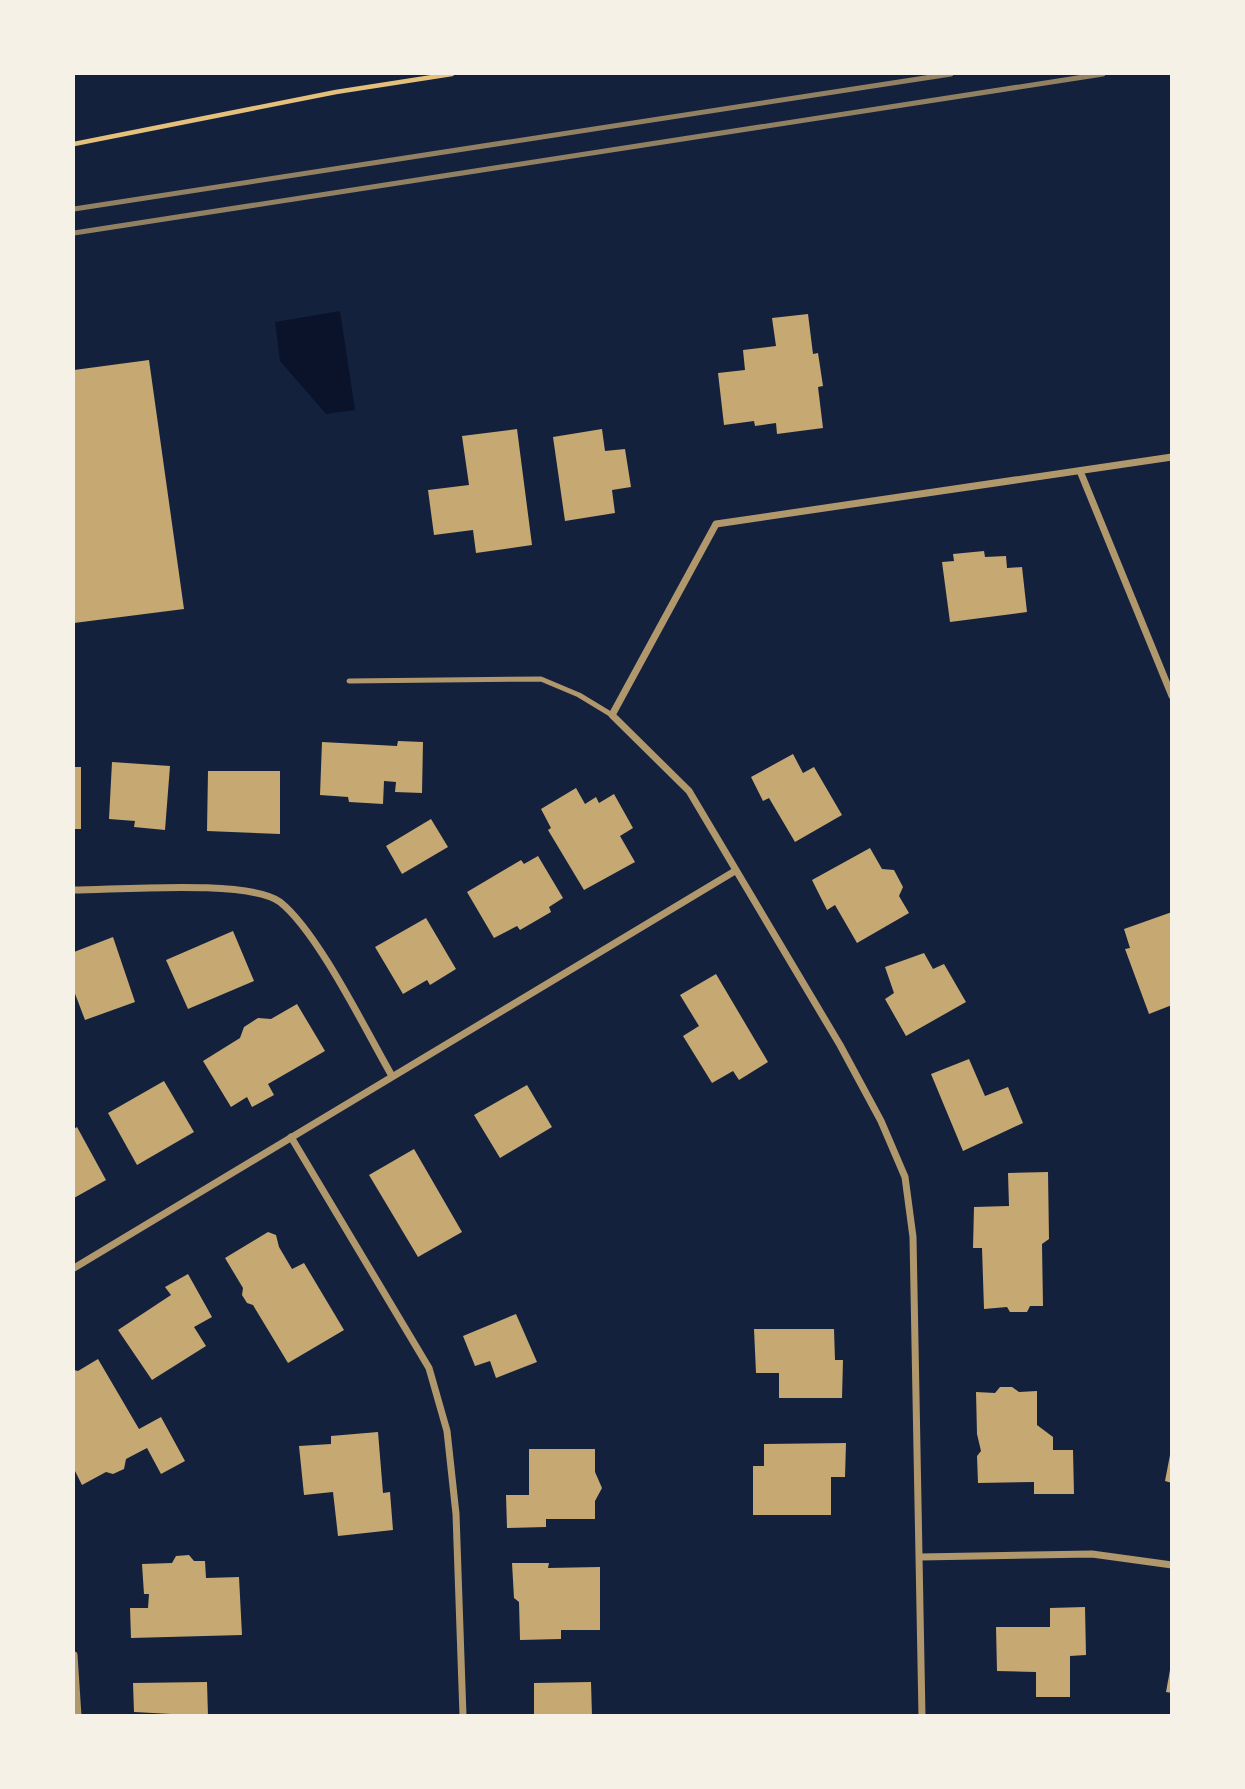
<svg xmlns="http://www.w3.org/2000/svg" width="1245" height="1789" font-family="Signika,sans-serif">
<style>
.water{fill:#0b132b}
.building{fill:#c6a872}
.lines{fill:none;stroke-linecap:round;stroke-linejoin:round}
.path{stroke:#e5c07b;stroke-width:4.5}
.service{stroke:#b1986c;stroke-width:5}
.minor{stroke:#b1986c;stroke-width:7}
.rail{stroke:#918062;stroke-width:5}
</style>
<rect width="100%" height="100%" fill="#14213d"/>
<path class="water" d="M 340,311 L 355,410 L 326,414 L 280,361 L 275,322 Z"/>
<g class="building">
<path d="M 808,314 L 813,354 L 818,353 L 823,386 L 818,387 L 823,428 L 777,434 L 776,423 L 755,426 L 754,421 L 724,425 L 718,373 L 745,370 L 743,350 L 776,346 L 772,318 Z"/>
<path d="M 149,360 L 184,609 L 74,623 L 74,370 Z"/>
<path d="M 517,429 L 532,545 L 476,553 L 473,530 L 434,535 L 428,490 L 469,485 L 462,436 Z"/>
<path d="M 602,429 L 605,451 L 625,449 L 631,487 L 612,490 L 615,513 L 565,521 L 553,437 Z"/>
<path d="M 984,551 L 985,557 L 1006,556 L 1007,568 L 1022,567 L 1027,612 L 950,622 L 942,562 L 954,561 L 953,554 Z"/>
<path d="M 398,741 L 423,742 L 422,793 L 395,792 L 396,782 L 384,781 L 383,804 L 349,802 L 348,797 L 320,795 L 322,742 L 397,746 Z"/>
<path d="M 793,754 L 803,773 L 814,767 L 842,815 L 795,842 L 769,798 L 763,801 L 751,777 Z"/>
<path d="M 112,762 L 170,766 L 165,830 L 134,827 L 135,821 L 109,819 Z"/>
<rect x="74" y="767" width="7" height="62"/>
<path d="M 208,771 L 280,771 L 280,834 L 207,831 Z"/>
<path d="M 576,788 L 585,804 L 596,797 L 599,803 L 614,794 L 633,828 L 620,836 L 635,862 L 584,890 L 548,830 L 551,828 L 541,809 Z"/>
<path d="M 431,819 L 448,847 L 402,874 L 386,846 Z"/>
<path d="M 870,848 L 882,869 L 894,870 L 903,887 L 899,896 L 909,913 L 857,943 L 835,905 L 827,910 L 812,880 Z"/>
<path d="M 538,856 L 563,898 L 549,907 L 551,912 L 520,930 L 517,926 L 494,938 L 467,892 L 521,860 L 524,864 Z"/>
<path d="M 1172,912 L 1172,1005 L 1149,1014 L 1125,949 L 1130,948 L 1124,929 Z"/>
<path d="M 426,918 L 456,969 L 430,985 L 427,980 L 403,994 L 375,947 Z"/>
<path d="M 233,931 L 254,981 L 188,1009 L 166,960 Z"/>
<path d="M 113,937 L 135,1002 L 85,1020 L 74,991 L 74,952 Z"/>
<path d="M 924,953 L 933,969 L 944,964 L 966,1002 L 906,1036 L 885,999 L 894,993 L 885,967 Z"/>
<path d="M 716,974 L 768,1062 L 739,1080 L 733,1071 L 712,1083 L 683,1036 L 699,1026 L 680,995 Z"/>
<path d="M 297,1004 L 325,1051 L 268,1084 L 274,1095 L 252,1107 L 247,1097 L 231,1107 L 203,1061 L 240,1038 L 244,1027 L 258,1018 L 271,1019 Z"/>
<path d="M 969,1059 L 985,1096 L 1008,1087 L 1023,1123 L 963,1151 L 931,1074 Z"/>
<path d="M 164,1081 L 194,1132 L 137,1165 L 108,1113 Z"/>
<path d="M 527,1085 L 552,1127 L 500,1158 L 474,1115 Z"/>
<path d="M 77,1127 L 106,1180 L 74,1198 L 74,1129 Z"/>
<path d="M 414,1149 L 462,1232 L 418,1257 L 369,1175 Z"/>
<path d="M 1048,1172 L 1049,1239 L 1042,1244 L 1043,1306 L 1030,1306 L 1027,1312 L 1010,1312 L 1007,1307 L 984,1309 L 982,1248 L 973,1248 L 974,1207 L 1009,1206 L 1008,1173 Z"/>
<path d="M 268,1232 L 276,1235 L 279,1247 L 292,1269 L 304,1263 L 344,1330 L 288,1363 L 253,1305 L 247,1303 L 242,1295 L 243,1288 L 225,1258 Z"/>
<path d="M 188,1274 L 212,1317 L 194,1327 L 206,1346 L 152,1380 L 118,1330 L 171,1295 L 165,1287 Z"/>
<path d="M 516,1314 L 537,1362 L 496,1378 L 490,1361 L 475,1366 L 463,1336 Z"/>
<path d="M 754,1329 L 834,1329 L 835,1360 L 843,1360 L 842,1398 L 779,1398 L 779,1373 L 756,1373 Z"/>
<path d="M 98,1359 L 139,1429 L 161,1417 L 185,1461 L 161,1474 L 147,1448 L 126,1459 L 124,1469 L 113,1474 L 106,1472 L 82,1485 L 74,1469 L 74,1370 L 78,1371 Z"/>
<path d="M 1000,1387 L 1012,1387 L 1019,1392 L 1037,1391 L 1037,1425 L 1053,1437 L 1053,1450 L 1073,1450 L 1074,1494 L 1034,1494 L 1034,1482 L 978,1483 L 977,1456 L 981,1451 L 977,1434 L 976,1392 L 995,1393 Z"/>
<path d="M 378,1432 L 383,1493 L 390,1492 L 393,1530 L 338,1536 L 333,1492 L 304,1495 L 299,1446 L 331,1444 L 331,1436 Z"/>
<path d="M 846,1443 L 845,1477 L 831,1477 L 831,1515 L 753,1515 L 753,1466 L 764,1466 L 764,1444 Z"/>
<path d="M 529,1449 L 595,1449 L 595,1472 L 602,1488 L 595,1501 L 595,1519 L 546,1519 L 546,1527 L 507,1528 L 506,1495 L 529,1495 Z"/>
<path d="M 1170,1455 L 1172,1455 L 1172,1483 L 1165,1481 Z"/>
<path d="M 189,1555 L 194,1561 L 205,1561 L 206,1578 L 239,1577 L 242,1635 L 131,1638 L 130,1608 L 148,1608 L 149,1594 L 144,1594 L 142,1564 L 172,1563 L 176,1556 Z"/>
<path d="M 512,1563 L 549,1563 L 548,1568 L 600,1567 L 600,1630 L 561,1630 L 561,1639 L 520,1640 L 519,1602 L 514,1598 Z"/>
<path d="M 1085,1607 L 1086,1655 L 1070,1656 L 1070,1697 L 1036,1697 L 1036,1672 L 997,1671 L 996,1627 L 1050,1627 L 1050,1608 Z"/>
<path d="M 1170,1670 L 1172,1671 L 1172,1693 L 1166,1692 Z"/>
<path d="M 207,1682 L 208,1716 L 134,1712 L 133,1683 Z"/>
<path d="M 591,1682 L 592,1716 L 534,1716 L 534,1683 Z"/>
</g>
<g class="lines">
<path class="path" d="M 74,144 L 336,92 L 452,74"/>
<path class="service" d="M 349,681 L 541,679 L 579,695 L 612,715"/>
<g class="minor">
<path d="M 1080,471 L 1172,696"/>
<path d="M 74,890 C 116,890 250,879 280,902 C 318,932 366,1031 392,1076"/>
<path d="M 291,1137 L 429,1368 L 447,1431 L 456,1514 L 463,1716"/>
<path d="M 74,1268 L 735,871"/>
<path d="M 920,1557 L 1092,1554 L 1172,1565"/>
<path d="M 74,1655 L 78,1716"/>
<path d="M 922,1716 L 913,1237 L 905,1177 L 881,1121 L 840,1045 L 689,791 L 612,715 L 716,524 L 1172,457"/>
</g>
<g class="rail">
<path d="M 74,209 L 951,74"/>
<path d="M 74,233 L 1103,74"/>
</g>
</g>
<rect width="1245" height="1789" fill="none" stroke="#f6f1e7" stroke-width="150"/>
</svg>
